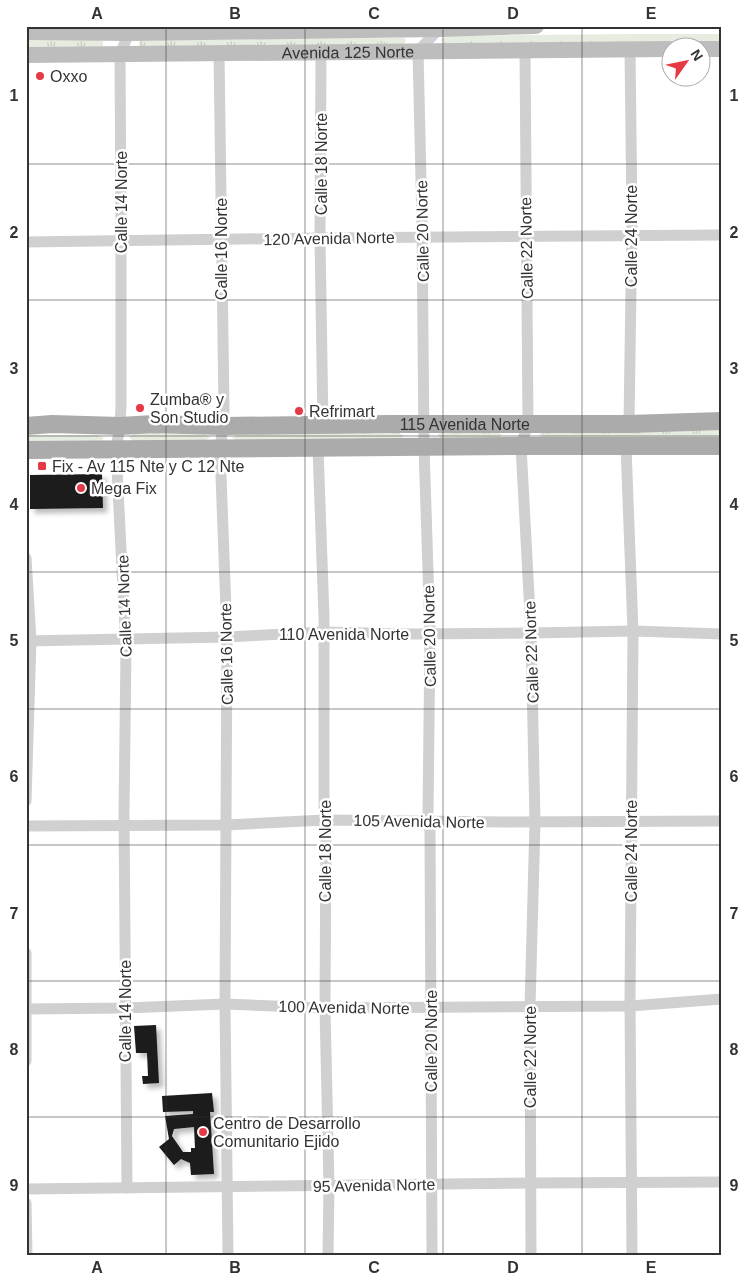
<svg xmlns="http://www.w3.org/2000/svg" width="748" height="1281" font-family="Arial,sans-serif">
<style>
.grass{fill:url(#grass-tufts)}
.building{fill:#1a1a1a;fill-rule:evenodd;filter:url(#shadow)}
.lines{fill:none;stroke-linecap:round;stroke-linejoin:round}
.minor{stroke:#d0d0d0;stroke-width:11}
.secondary{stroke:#bdbdbd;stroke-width:16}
.primary{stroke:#ababab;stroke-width:18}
.grid{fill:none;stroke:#333;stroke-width:1;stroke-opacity:0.55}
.poi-dot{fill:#e63946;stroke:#fff;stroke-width:2}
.labels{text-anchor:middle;stroke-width:5;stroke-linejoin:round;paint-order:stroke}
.street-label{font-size:16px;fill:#333;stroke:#fff}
.poi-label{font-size:16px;fill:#333;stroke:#fff;text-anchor:start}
.neatline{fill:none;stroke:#333;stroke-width:2}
.grid-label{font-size:16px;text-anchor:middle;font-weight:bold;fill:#333}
</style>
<defs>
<pattern id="grass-tufts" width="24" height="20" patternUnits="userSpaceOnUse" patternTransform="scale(1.25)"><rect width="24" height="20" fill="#e6ecdf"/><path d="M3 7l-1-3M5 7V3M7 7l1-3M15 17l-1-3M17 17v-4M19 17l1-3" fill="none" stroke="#c6cbc0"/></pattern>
<filter id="shadow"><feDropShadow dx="4.5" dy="4.5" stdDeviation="2.5" flood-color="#0004"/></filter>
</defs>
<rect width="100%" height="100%" fill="#fff"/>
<g class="grass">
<path d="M 631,34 L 721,34 L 722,41 L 447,44 L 444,44 L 441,40 L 444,36 L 447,36 Z"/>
<path d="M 404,38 L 406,40 L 404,44 L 142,47 L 139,45 L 139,41 L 142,39 Z"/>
<path d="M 26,40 L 97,40 L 103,41 L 103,46 L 98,47 L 26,48 Z"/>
<path d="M 722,429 L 722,438 L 546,440 L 539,435 L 543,431 Z"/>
<path d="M 396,431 L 404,436 L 396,441 L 242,442 L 232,438 L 239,433 Z"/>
<path d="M 496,431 L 502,435 L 495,440 L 443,441 L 438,435 L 441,432 Z"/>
<path d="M 135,433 L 203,433 L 210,437 L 203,442 L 134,442 L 129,437 Z"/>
<path d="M 26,435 L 97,435 L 104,438 L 97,444 L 26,444 Z"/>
</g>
<g class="building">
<path d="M 102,474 L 103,508 L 30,509 L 30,475 Z"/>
<path d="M 156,1025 L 159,1083 L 143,1084 L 142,1076 L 148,1076 L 147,1053 L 136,1053 L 134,1026 Z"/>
<path d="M 212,1093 L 214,1112 L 210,1112 L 214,1174 L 191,1175 L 190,1163 L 181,1159 L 174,1165 L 159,1147 L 169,1139 L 165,1116 L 193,1114 L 193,1111 L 163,1112 L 162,1096 ZM 194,1127 L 195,1148 L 191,1148 L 191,1152 L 183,1152 L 172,1136 L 174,1129 Z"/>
</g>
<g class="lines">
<g class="minor">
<path d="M 525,50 L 528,424 L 521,446 L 531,633 L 535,822 L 530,1007 L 531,1255"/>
<path d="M 321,53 L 320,238 L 323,425"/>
<path d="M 219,54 L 224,409 L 223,426 L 220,449 L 227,637 L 225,1004 L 228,1255"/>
<path d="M 26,242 L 320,238 L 722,235"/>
<path d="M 629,424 L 632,219 L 630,49"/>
<path d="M 626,447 L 633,631 L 630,1001 L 632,1255"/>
<path d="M 318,448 L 324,617 L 324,808 L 326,828 L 325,1008 L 329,1186 L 328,1255"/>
<path d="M 26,558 L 31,640 L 26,801"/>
<path d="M 26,641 L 227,637 L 324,632 L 413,634 L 531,633 L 633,631 L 722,634"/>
<path d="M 26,826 L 226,825 L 325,820 L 504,822 L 722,821"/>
<path d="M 26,953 L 26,1061"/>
<path d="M 26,1009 L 126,1008 L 225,1004 L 325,1008 L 630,1006 L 722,999"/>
<path d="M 127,1188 L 124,813 L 126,650 L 116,449 L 120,426 L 121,406 L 121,226 L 120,54 L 129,33 L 129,27"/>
<path d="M 26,1189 L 530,1183 L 722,1182"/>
<path d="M 26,1203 L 27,1255"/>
<path d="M 432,1255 L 430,832 L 428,814 L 430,633 L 424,447 L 422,224 L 418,51 L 439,29 L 439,26"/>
</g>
<g class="secondary">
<path d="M 26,32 L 129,33 L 439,29 L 536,26"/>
<path d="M 700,49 L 722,49"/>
<path id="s1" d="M 26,55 L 670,49"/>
</g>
<g class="primary">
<path id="s2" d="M 26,426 L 52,424 L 120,426 L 154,424 L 223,426 L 390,424 L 629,424 L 722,421"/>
<path d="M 26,450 L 521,446 L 722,446"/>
</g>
</g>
<path class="grid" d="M 166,26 L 166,1255M 305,26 L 305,1255M 443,26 L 443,1255M 582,26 L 582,1255M 26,164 L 722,164M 26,300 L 722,300M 26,436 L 722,436M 26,572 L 722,572M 26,709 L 722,709M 26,845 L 722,845M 26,981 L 722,981M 26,1117 L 722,1117"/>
<g class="poi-dot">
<circle cx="40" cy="76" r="5"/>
<circle cx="140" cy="408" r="5"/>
<circle cx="299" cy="411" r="5"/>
<rect x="37" y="461" width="10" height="10" rx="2.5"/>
<circle cx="81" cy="488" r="5"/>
<circle cx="203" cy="1132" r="5"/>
</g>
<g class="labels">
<g class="street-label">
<text dy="6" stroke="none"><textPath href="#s1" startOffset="322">Avenida 125 Norte</textPath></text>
<text transform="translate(321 164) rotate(-90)" y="6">Calle 18 Norte</text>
<text transform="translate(121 202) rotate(-90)" y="6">Calle 14 Norte</text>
<text transform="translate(422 231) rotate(-91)" y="6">Calle 20 Norte</text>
<text transform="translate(631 236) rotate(-90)" y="6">Calle 24 Norte</text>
<text transform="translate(329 238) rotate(-1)" y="6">120 Avenida Norte</text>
<text transform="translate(526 248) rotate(-91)" y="6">Calle 22 Norte</text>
<text transform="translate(221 249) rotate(-90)" y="6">Calle 16 Norte</text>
<text dy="6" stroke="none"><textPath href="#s2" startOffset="439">115 Avenida Norte</textPath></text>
<text transform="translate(124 606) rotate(-92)" y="6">Calle 14 Norte</text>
<text x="344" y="640">110 Avenida Norte</text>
<text transform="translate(429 636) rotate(-91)" y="6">Calle 20 Norte</text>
<text transform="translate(531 652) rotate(-92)" y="6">Calle 22 Norte</text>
<text transform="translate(226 654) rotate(-91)" y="6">Calle 16 Norte</text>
<text transform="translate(419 821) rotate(1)" y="6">105 Avenida Norte</text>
<text transform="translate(325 851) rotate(-90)" y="6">Calle 18 Norte</text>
<text transform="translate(631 851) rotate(-90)" y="6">Calle 24 Norte</text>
<text transform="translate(344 1007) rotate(1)" y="6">100 Avenida Norte</text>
<text transform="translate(125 1011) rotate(-90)" y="6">Calle 14 Norte</text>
<text transform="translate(431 1041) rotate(-90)" y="6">Calle 20 Norte</text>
<text transform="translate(530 1057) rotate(-90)" y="6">Calle 22 Norte</text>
<text transform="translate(374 1185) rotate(-1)" y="6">95 Avenida Norte</text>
</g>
<g class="poi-label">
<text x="50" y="82">Oxxo</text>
<text x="150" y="405">Zumba® y<tspan x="150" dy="18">Son Studio</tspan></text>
<text x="309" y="417">Refrimart</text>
<text x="52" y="472">Fix - Av 115 Nte y C 12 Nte</text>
<text x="91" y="494">Mega Fix</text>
<text x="213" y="1129">Centro de Desarrollo<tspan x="213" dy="18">Comunitario Ejido</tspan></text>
</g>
</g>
<rect width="748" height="1281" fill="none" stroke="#ffffff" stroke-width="55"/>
<g transform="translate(686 62) rotate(57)"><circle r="24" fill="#ffffff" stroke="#adadad"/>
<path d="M0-4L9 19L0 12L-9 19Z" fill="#e63946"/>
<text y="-8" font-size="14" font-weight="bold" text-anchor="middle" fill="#333333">N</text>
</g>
<rect x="28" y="28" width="692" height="1226" class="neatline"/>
<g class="grid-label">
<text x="97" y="19">A</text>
<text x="235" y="19">B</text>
<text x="374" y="19">C</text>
<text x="513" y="19">D</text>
<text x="651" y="19">E</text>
<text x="14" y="101">1</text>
<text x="734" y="101">1</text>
<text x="14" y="238">2</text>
<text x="734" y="238">2</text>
<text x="14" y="374">3</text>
<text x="734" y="374">3</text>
<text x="14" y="510">4</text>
<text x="734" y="510">4</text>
<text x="14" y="646">5</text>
<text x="734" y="646">5</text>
<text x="14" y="782">6</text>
<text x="734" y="782">6</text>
<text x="14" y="919">7</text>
<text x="734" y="919">7</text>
<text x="14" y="1055">8</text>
<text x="734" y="1055">8</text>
<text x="14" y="1191">9</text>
<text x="734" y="1191">9</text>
<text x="97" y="1273">A</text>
<text x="235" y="1273">B</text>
<text x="374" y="1273">C</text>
<text x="513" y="1273">D</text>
<text x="651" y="1273">E</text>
</g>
</svg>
